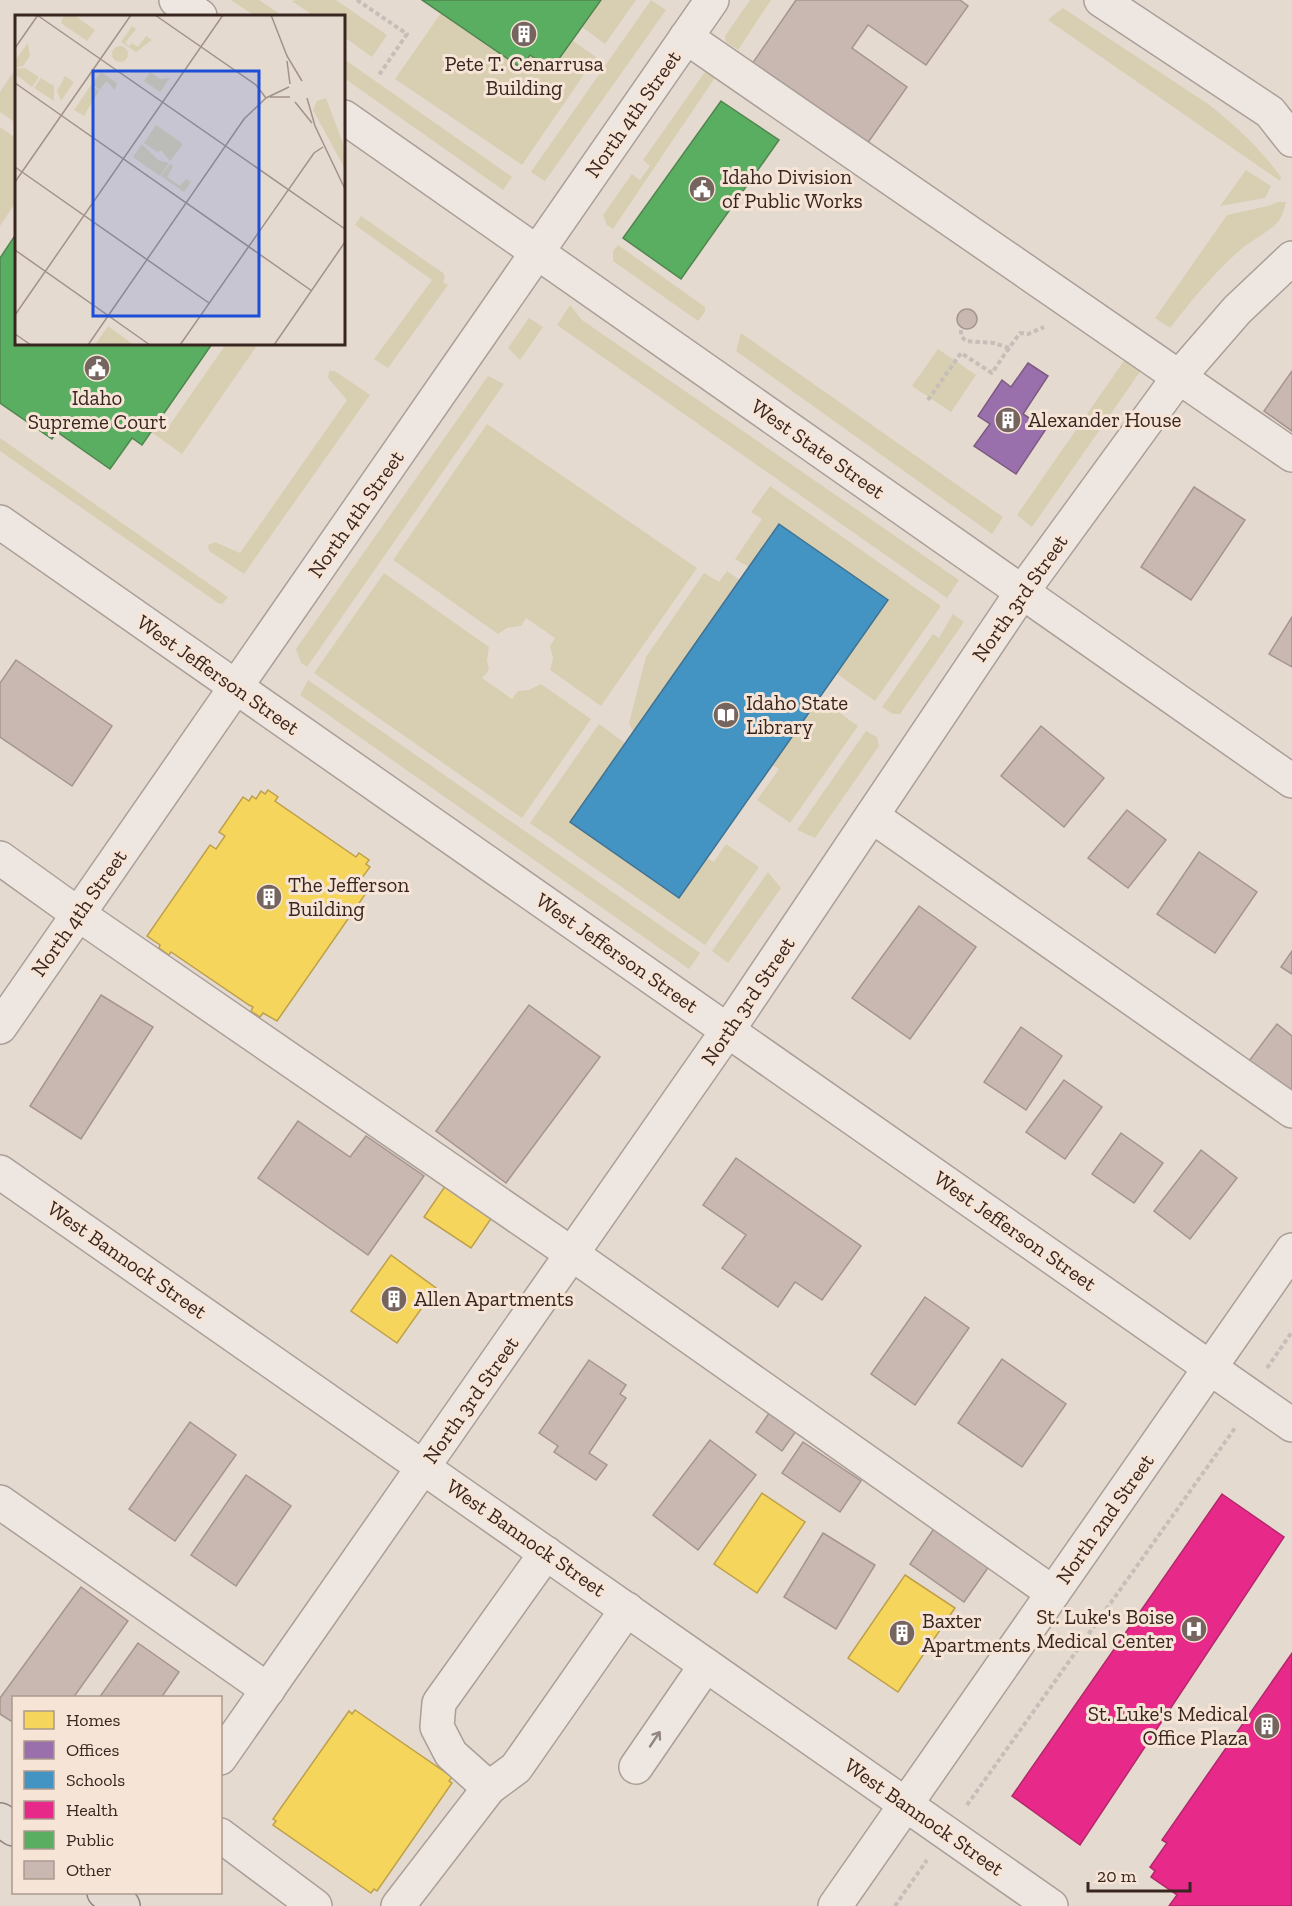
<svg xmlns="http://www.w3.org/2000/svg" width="1292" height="1906" font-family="'Zilla Slab',serif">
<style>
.green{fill:#d8cfb2}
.homes{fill:#f6d55c;stroke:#bea04a;stroke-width:1.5}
.offices{fill:#9970ab;stroke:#7c5a81;stroke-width:1.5}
.schools{fill:#4393c3;stroke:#407292;stroke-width:1.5}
.health{fill:#e7298a;stroke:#b3286a;stroke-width:1.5}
.public{fill:#5aae61;stroke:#50854e;stroke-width:1.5}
.building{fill:#c9b8b1;stroke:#a6958f;stroke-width:1.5}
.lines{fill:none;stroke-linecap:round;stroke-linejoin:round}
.minor-casing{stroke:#ab9f98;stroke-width:36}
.major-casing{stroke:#90857f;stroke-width:36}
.path{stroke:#c6beb8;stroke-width:4;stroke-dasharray:4.5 3;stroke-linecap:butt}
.minor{stroke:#eee7e1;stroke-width:33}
.major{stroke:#e4dbd3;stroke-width:33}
.oneway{stroke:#948680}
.labels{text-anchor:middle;stroke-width:6;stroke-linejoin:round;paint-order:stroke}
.poi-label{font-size:21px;fill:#3a2620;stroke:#f6e5d6;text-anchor:start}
.street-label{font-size:21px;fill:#3a2620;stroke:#f6e5d6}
.inset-road{fill:none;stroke:#a1928a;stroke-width:1.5}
.view{fill:#1d4ed8;fill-opacity:0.15;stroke:#1d4ed8;stroke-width:3}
.inset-edge{fill:none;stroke:#3a2620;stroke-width:3}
</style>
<rect width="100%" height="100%" fill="#e5dad0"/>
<g class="green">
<path d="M 231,0 L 259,0 L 283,16 L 255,16 Z"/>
<path d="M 297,0 L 336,0 L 387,35 L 372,57 L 344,37 L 344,16 L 314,16 L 292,1 Z"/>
<path d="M 601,0 L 636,0 L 605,44 L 582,27 Z"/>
<path d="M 651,0 L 666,10 L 545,181 L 531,172 Z"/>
<path d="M 750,0 L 771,0 L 738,50 L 726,42 L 725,36 Z"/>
<path d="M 1063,8 L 1208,104 C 1236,126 1260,148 1281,177 L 1280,181 L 1048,20 L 1052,16 Z"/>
<path d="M 441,13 L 520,68 L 530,55 L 551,70 L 572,40 L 596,57 L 522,165 L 395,79 Z"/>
<path d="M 344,59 L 512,177 L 503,190 L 344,78 Z"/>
<path d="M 16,68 L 16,123 L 0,112 L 0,92 Z"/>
<path d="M 705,72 L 709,72 L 716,76 L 613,229 L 607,225 L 603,215 L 632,174 L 640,180 L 650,166 L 643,160 Z"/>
<path d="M 0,127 L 16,138 L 16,202 L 0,226 Z"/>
<path d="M 1246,170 L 1271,186 L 1265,198 L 1220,206 Z"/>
<path d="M 1278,202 L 1286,202 C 1284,210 1282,218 1277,223 C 1266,234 1250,241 1239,251 C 1213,274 1191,301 1170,328 L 1155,318 L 1227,215 L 1268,206 Z"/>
<path d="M 361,216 L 443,273 L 445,277 L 443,282 L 448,285 L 388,368 L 374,359 L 432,280 L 355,225 Z"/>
<path d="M 618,245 L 705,307 L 705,312 L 698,321 L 613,261 L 613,251 Z"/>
<path d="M 570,305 L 582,320 L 959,580 L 947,598 L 557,325 Z"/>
<path d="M 529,318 L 543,327 L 520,360 L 508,348 Z"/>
<path d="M 741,333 L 1003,517 L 992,534 L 736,351 Z"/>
<path d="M 226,344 L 258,344 L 182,454 L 151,432 L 159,420 L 169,426 Z"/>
<path d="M 938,349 L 976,375 L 951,412 L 912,386 Z"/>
<path d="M 1128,355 L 1144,366 L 1032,527 L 1017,515 Z"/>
<path d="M 329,371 L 335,371 L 370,395 L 244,574 L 209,551 L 208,545 L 215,542 L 240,553 L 347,400 L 328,378 Z"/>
<path d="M 488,376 L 504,384 L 307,667 L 301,663 L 296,649 Z"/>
<path d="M 487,424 L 697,568 L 601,706 L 550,670 L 553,658 L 550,646 L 555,638 L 526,618 L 521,626 L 507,628 L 498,634 L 393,560 Z"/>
<path d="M 0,438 L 228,597 L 222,604 L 218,603 L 0,451 Z"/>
<path d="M 770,486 L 941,606 L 875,701 L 836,673 L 888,599 L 779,524 L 749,567 L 735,559 L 762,519 L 751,512 Z"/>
<path d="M 727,571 L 740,580 L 633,731 L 629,723 L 646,657 L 704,573 L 719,582 Z"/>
<path d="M 384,573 L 489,647 L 487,660 L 489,670 L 482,678 L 512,699 L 518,691 L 529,690 L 541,684 L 591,719 L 522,818 L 314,673 Z"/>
<path d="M 953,614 L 964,622 L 900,714 L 893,714 L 882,707 L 933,634 L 939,638 Z"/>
<path d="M 308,680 L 700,953 L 689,969 L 300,695 Z"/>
<path d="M 819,698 L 858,726 L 790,823 L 757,800 L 779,769 L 772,765 Z"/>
<path d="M 599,724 L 625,743 L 570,822 L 707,858 L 714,862 L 726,844 L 759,867 L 705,945 L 530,823 Z"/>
<path d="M 866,731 L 877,737 L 879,746 L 815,838 L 797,830 Z"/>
<path d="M 768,872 L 781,888 L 728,963 L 712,951 Z"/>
</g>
<g class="homes">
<path d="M 268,790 L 278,797 L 275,801 L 356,857 L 359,853 L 369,860 L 366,864 L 370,867 L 361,879 L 371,886 L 277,1021 L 263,1013 L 260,1017 L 251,1011 L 253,1007 L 249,1005 L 171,952 L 169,955 L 159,948 L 160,945 L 147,936 L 210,845 L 216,849 L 225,836 L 219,832 L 243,797 L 249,801 L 252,796 L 256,799 L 261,791 L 265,794 Z"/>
<path d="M 450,1179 L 497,1210 L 471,1248 L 424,1217 Z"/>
<path d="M 391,1255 L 436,1288 L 397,1343 L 351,1311 Z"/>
<path d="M 762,1493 L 805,1522 L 757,1593 L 714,1564 Z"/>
<path d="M 905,1575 L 955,1608 L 898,1692 L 848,1658 Z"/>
<path d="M 355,1710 L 452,1777 L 449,1781 L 452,1783 L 377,1891 L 374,1889 L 371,1893 L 273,1825 L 276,1821 L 273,1819 L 349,1711 L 352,1714 Z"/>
</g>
<path class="offices" d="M 1028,363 L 1048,376 L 1023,414 L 1046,429 L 1016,474 L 974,446 L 990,424 L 978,416 L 1002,380 L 1011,387 Z"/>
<path class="schools" d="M 779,524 L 888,600 L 679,898 L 570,822 Z"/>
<g class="health">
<path d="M 1222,1494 L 1284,1537 L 1080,1845 L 1012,1796 Z"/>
<path d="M 1292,1653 L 1292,1906 L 1169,1906 L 1177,1895 L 1151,1877 L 1155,1871 L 1150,1867 L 1167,1843 L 1162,1840 Z"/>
</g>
<g class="public">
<path d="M 422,0 L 601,0 L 551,70 L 530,55 L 521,68 Z"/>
<path d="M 721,101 L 779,140 L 681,279 L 623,238 Z"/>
<path d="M 16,234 L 16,344 L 212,344 L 142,445 L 132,438 L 110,469 L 57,432 L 52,439 L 0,403 L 0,258 Z"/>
</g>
<g class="building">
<path d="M 796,0 L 960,0 L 968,6 L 926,65 L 868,25 L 852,48 L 907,87 L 867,144 L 752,64 Z"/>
<circle cx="967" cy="319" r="10"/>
<path d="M 1292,371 L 1292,431 L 1264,411 Z"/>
<path d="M 1194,487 L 1245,520 L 1191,600 L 1141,567 Z"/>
<path d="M 1292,617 L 1292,667 L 1269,654 Z"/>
<path d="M 16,660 L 112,726 L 72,786 L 0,737 L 0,683 Z"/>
<path d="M 1041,726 L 1104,778 L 1064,827 L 1001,776 Z"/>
<path d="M 1127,810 L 1166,840 L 1128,888 L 1088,858 Z"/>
<path d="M 1199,852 L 1257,892 L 1215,953 L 1157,914 Z"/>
<path d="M 919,906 L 976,947 L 910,1039 L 852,998 Z"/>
<path d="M 1292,951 L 1292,974 L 1281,967 Z"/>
<path d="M 101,995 L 153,1027 L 81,1139 L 30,1106 Z"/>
<path d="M 529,1005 L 600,1057 L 506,1183 L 436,1131 Z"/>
<path d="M 1277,1024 L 1292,1036 L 1292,1094 L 1249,1061 Z"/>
<path d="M 1021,1027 L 1062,1056 L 1026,1110 L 984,1082 Z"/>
<path d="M 1064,1080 L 1102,1107 L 1065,1159 L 1026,1132 Z"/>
<path d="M 298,1121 L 350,1157 L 366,1136 L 424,1176 L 368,1255 L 258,1178 Z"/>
<path d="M 1121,1133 L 1163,1163 L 1134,1203 L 1092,1174 Z"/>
<path d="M 1201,1150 L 1237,1178 L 1190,1239 L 1154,1211 Z"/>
<path d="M 736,1158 L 861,1246 L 822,1300 L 795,1282 L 778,1307 L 722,1268 L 746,1235 L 703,1205 Z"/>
<path d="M 925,1297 L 969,1328 L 915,1405 L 871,1374 Z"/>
<path d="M 1002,1359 L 1066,1404 L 1022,1467 L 958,1423 Z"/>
<path d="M 589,1360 L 626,1385 L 620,1394 L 626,1398 L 589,1453 L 607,1465 L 596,1480 L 554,1452 L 558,1446 L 539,1433 Z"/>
<path d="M 774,1406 L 801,1424 L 782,1451 L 756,1432 Z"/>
<path d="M 190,1422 L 236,1455 L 175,1541 L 129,1509 Z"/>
<path d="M 710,1440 L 756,1475 L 698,1550 L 653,1515 Z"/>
<path d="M 803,1442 L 861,1481 L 840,1512 L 782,1473 Z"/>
<path d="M 246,1475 L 291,1506 L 236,1586 L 191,1555 Z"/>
<path d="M 935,1527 L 990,1565 L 964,1602 L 910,1564 Z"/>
<path d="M 823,1533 L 875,1565 L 836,1629 L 784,1597 Z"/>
<path d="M 81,1587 L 128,1621 L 73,1698 L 14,1698 L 14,1723 L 0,1714 L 0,1698 Z"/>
<path d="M 138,1643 L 179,1672 L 161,1698 L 99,1698 Z"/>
</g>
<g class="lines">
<defs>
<g id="minor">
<path d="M 176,0 L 200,16"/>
<path d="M 1101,0 L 1270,112 L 1292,140"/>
<path d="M 686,37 L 1292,455"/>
<path d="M 344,117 L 1292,781"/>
<path d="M 0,522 L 1292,1425"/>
<path d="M 872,816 L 1292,1111"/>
<path d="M 0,858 L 78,914 L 572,1254 L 1053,1593"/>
<path d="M 0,1027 L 712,0"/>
<path d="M 0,1172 L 1051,1906"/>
<path d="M 0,1502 L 268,1690"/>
<path d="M 220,1758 L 728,1030 L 1022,592 L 1178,378 L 1237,310 L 1292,258"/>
<path d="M 636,1767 L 706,1665"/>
<path d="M 489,1788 L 451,1754 L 437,1727 L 439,1703 L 546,1553"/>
<path d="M 220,1835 L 315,1906"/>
<path d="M 398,1906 L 489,1788 L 516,1768 L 627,1609"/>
<path d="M 835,1906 L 1292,1250"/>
</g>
<g id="major">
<path d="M 0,1820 L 14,1829"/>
<path d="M 104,1892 L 123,1906"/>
</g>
</defs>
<use href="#minor" class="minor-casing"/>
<use href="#major" class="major-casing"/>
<g class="path">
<path d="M 357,0 L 407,34 L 379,75"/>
<path d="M 961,330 L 961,336 L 966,341 L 994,343 L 1009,348 L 1020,333 L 1028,334 L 1044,327"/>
<path d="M 928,400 L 961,353 L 992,373 L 1009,348"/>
<path d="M 1267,1368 L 1292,1332"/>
<path d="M 967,1805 L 1235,1428"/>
<path d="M 895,1906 L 927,1860"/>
</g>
<use href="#minor" class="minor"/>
<use href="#major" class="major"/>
</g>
<defs><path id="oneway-shaft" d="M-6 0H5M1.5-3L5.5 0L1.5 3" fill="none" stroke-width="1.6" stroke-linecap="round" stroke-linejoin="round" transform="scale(1.5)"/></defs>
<use class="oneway" href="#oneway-shaft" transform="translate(655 1739) rotate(-56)"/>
<defs>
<symbol id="building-disc" viewBox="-11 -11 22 22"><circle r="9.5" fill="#76655e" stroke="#f6e5d6"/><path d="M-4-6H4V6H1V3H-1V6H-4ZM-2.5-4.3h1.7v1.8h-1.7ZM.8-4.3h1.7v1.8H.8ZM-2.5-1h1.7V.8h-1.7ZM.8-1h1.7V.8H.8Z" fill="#fff"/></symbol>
<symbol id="civic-disc" viewBox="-11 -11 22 22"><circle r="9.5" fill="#76655e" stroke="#f6e5d6"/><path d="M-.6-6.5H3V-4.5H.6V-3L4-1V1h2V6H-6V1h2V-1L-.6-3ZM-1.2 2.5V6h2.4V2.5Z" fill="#fff"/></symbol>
<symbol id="library-disc" viewBox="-11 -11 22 22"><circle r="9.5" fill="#76655e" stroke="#f6e5d6"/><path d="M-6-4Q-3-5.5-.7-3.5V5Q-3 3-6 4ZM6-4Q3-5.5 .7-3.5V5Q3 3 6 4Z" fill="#fff"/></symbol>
<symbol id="hospital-disc" viewBox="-11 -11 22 22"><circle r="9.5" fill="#76655e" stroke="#f6e5d6"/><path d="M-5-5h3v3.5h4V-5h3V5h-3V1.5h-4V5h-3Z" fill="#fff"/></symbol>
</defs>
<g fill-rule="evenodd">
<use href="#building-disc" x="509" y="19" width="30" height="30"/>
<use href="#civic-disc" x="687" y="174" width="30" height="30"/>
<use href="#civic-disc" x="82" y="353" width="30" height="30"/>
<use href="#building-disc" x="993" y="405" width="30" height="30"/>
<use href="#library-disc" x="711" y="700" width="30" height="30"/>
<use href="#building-disc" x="254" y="882" width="30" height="30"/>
<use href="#building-disc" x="379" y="1284" width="30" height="30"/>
<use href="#hospital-disc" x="1179" y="1614" width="30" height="30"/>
<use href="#building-disc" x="887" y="1618" width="30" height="30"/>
<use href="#building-disc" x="1252" y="1711" width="30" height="30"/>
</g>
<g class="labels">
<g class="poi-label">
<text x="524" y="71" text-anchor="middle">Pete T. Cenarrusa<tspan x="524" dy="24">Building</tspan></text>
<text x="722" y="184">Idaho Division<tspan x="722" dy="24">of Public Works</tspan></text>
<text x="97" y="405" text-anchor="middle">Idaho<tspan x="97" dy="24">Supreme Court</tspan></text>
<text x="1028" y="427">Alexander House</text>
<text x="746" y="710">Idaho State<tspan x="746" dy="24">Library</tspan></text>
<text x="288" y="892">The Jefferson<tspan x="288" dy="24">Building</tspan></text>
<text x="414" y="1306">Allen Apartments</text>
<text x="1174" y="1624" text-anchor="end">St. Luke's Boise<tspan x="1174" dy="24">Medical Center</tspan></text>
<text x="922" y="1628">Baxter<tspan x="922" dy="24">Apartments</tspan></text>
<text x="1248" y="1721" text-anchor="end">St. Luke's Medical<tspan x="1248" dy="24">Office Plaza</tspan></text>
</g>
<g class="street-label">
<text transform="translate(633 114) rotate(-55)" y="7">North 4th Street</text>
<text transform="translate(818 449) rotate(35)" y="7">West State Street</text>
<text transform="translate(356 514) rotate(-55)" y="7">North 4th Street</text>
<text transform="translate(1020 598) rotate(-55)" y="7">North 3rd Street</text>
<text transform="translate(218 675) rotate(35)" y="7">West Jefferson Street</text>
<text transform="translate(79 913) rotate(-55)" y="7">North 4th Street</text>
<text transform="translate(617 953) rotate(35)" y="7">West Jefferson Street</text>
<text transform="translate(748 1001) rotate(-56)" y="7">North 3rd Street</text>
<text transform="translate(1015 1231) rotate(35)" y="7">West Jefferson Street</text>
<text transform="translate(127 1260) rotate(35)" y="7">West Bannock Street</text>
<text transform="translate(471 1400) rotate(-55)" y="7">North 3rd Street</text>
<text transform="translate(1105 1519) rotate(-55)" y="7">North 2nd Street</text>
<text transform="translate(526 1538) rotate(35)" y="7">West Bannock Street</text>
<text transform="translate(924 1817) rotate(35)" y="7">West Bannock Street</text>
</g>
</g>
<g transform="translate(15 15)">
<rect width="330" height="330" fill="#e5dad0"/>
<path d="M 49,0 L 59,0 L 80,15 L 72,26 L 46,8 ZM 117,11 L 121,14 L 110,28 L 114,31 L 117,28 L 123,32 L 131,21 L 137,25 L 121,37 L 106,27 ZM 13,28 L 15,41 L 8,51 L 0,53 L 0,45 ZM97 39a8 8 0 1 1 16 0a8 8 0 1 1-16 0ZM 10,53 L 24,62 L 17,72 L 0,59 L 0,54 ZM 86,57 L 102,68 L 100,75 L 91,66 L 85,75 L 77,69 ZM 135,57 L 145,64 L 155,63 L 145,77 L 129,66 ZM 50,61 L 59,67 L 46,86 L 42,76 ZM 26,63 L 39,71 L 39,86 L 19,73 ZM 76,70 L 84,76 L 69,101 L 59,95 ZM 311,83 L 330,134 L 330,154 L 298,95 L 302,86 ZM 141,110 L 168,129 L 155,146 L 146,135 L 142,137 L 129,128 ZM 127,129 L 143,145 L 154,148 L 145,161 L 118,142 ZM 155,149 L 158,151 L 152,162 L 165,171 L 171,164 L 176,167 L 169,177 L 146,161 ZM 93,311 L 119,330 L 80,330 Z" fill="#d8cfb2"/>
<path class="inset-road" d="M 22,0 L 330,214M 140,0 L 241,70 L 251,83M 256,0 L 272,41 L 287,66M 0,33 L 23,0M 272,46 L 275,69M 0,68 L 297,276M 255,82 L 275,82M 292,83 L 300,111 L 330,174M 280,87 L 297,108M 0,152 L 194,288M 0,167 L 116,0M 0,235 L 135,330M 0,300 L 208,0M 0,319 L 16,330M 73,330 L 229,104 L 251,83 L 274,72M 165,330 L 299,138 L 308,132M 259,330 L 330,227"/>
<path class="view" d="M 78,56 L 244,56 L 244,301 L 78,301 Z"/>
<rect width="330" height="330" class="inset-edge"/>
</g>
<rect x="12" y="1696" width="210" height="198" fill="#f6e5d6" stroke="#ab998d" stroke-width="1.5"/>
<rect x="24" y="1711" width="30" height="18" fill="#f6d55c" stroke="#ab998d" stroke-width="1.5"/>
<text x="66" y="1726" font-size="18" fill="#3a2620">Homes</text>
<rect x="24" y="1741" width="30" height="18" fill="#9970ab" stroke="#ab998d" stroke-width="1.5"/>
<text x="66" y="1756" font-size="18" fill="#3a2620">Offices</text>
<rect x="24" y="1771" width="30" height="18" fill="#4393c3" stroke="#ab998d" stroke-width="1.5"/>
<text x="66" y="1786" font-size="18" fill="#3a2620">Schools</text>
<rect x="24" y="1801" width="30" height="18" fill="#e7298a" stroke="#ab998d" stroke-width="1.5"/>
<text x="66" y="1816" font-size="18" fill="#3a2620">Health</text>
<rect x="24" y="1831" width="30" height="18" fill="#5aae61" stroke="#ab998d" stroke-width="1.5"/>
<text x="66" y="1846" font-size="18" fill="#3a2620">Public</text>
<rect x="24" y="1861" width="30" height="18" fill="#c9b8b1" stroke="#ab998d" stroke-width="1.5"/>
<text x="66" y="1876" font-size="18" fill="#3a2620">Other</text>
<path d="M1088 1882v9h102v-9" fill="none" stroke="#3a2620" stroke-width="3"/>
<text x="1097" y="1882" font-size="18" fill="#3a2620" stroke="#f6e5d6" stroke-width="4.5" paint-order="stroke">20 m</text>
</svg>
